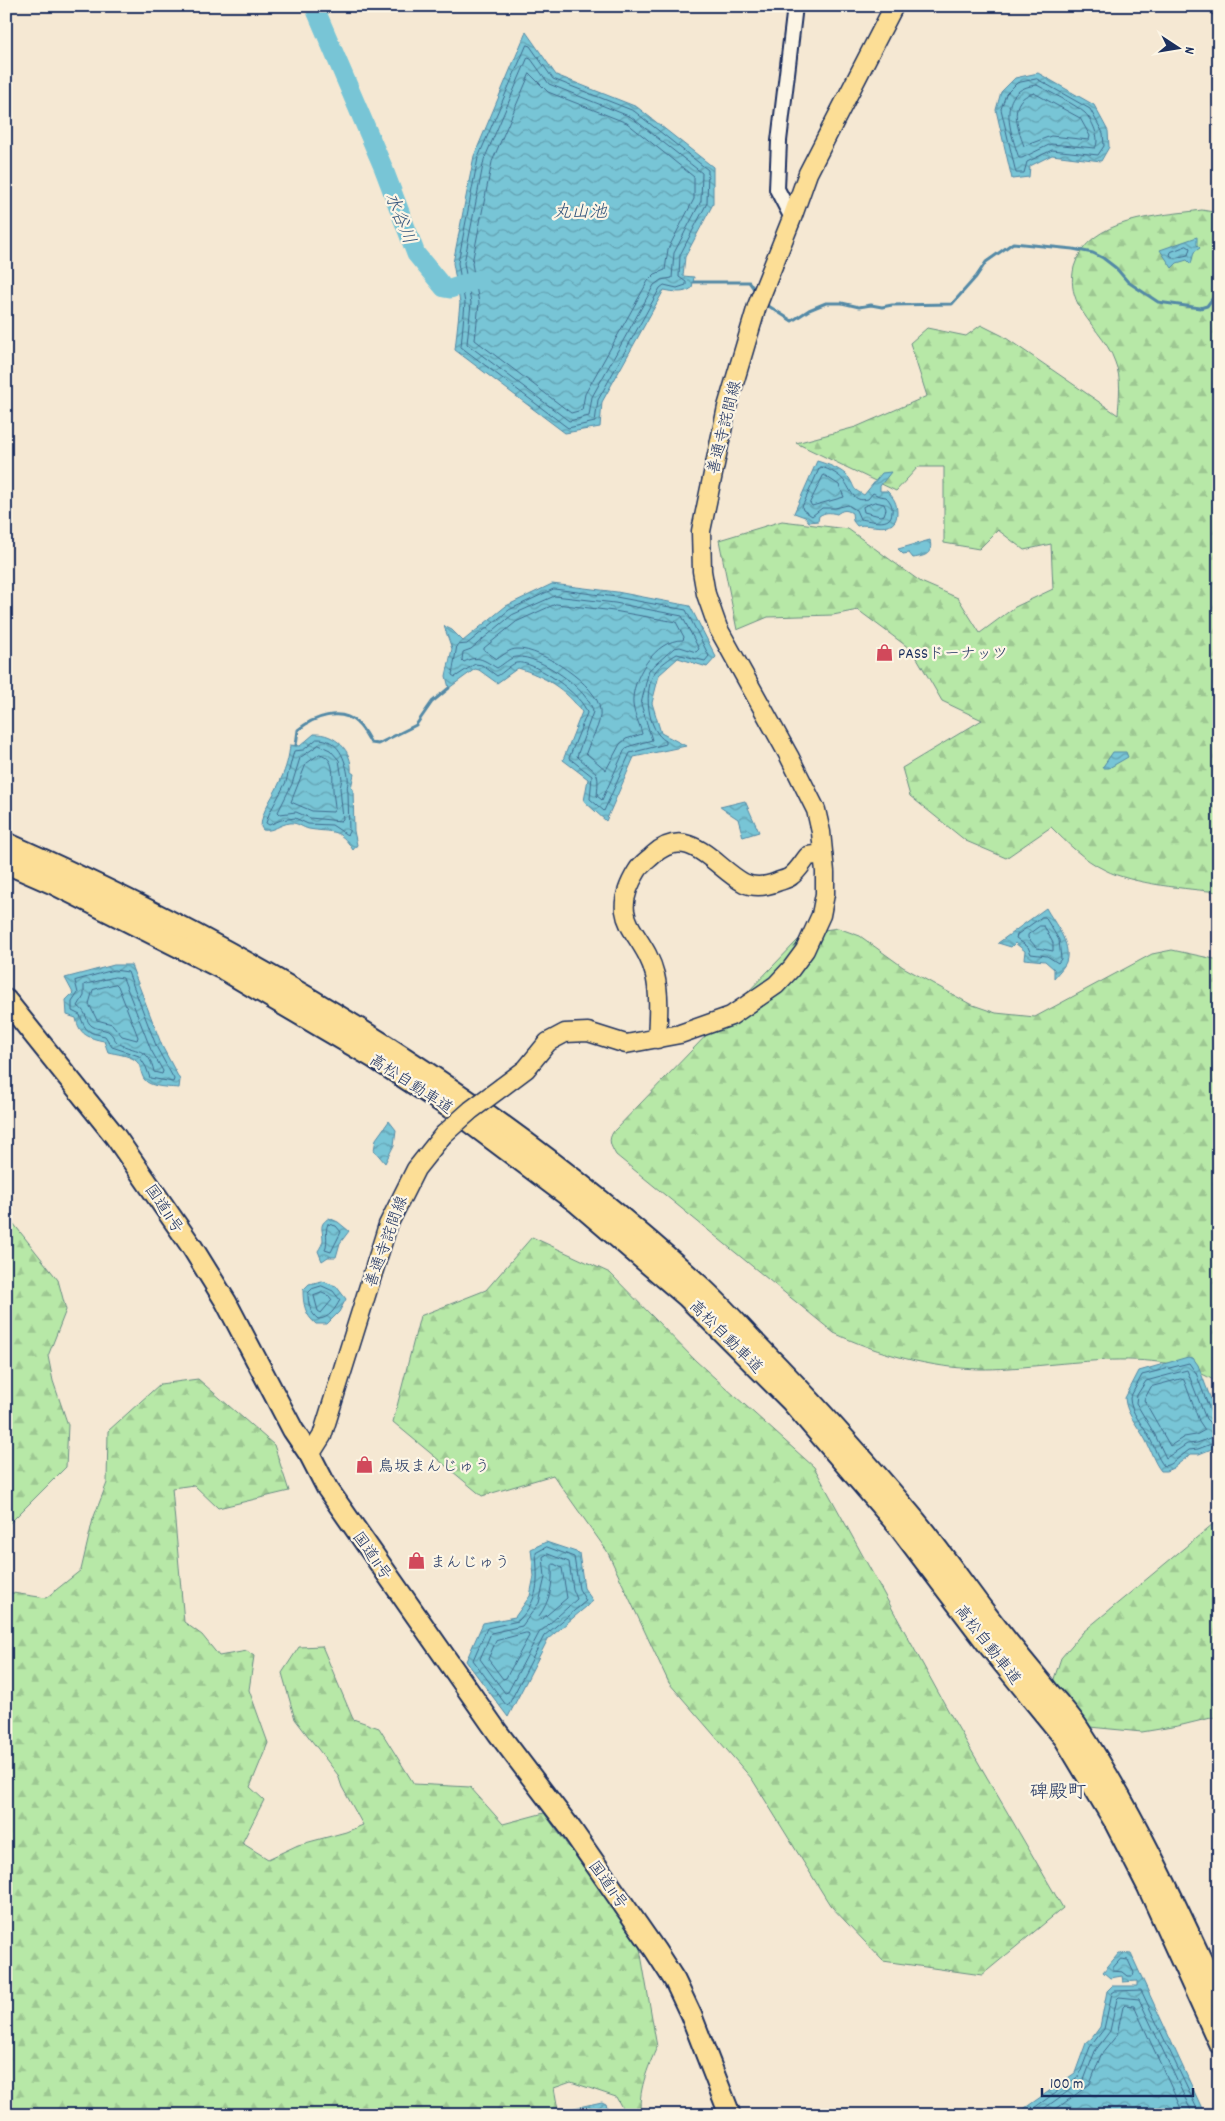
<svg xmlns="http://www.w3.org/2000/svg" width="1225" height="2121" font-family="Dekko,'Klee One',sans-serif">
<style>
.forest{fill:url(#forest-firs);stroke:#698c82}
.water{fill:url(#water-waves);stroke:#5389a6}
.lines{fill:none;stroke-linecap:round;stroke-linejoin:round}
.shore{stroke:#406b8e;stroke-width:1}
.stream{stroke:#5389a6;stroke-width:3}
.river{stroke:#78c5d6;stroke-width:19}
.minor-casing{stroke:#1b2f5e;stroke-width:18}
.major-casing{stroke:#1b2f5e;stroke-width:21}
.highway-casing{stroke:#1b2f5e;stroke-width:24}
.minor{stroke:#fcf5e5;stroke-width:14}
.major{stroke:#fcde96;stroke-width:18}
.highway{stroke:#fcde96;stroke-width:20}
.major-bridge-casing{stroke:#1b2f5e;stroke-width:21;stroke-linecap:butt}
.major-bridge{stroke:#fcde96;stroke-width:18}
.labels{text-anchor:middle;stroke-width:4.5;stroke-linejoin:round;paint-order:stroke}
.street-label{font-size:16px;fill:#1b2f5e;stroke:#fcf5e5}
.poi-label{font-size:16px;fill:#1b2f5e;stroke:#fcf5e5;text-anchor:start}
.water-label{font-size:18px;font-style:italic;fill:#32547c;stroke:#fcf5e5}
.quarter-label{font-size:19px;fill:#1b2f5e;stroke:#fcf5e5}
</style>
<defs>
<pattern id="forest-firs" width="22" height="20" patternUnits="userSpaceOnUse" patternTransform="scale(1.25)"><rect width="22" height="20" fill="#b7e8a7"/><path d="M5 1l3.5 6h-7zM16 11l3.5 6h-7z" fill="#9dc792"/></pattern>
<pattern id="water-waves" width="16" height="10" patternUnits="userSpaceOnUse" patternTransform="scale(1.25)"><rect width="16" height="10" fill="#78c5d6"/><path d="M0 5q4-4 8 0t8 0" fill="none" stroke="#62a0b1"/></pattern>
</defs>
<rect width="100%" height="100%" fill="#f5e8d3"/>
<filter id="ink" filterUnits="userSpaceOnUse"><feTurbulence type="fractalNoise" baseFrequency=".02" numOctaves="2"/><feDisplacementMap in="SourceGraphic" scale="10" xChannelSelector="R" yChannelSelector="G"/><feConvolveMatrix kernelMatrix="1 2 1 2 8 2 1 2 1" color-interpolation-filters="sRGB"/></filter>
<g filter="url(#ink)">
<g class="forest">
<path d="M 1202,210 L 1219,213 L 1219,892 C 1188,889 1132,884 1105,870 C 1084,860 1067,843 1051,827 L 1006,858 L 966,841 L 910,796 L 902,768 L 982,720 L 942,701 L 913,651 L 858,610 L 833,615 L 768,617 L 737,630 L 719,540 L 782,521 L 848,529 L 921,582 L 958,598 L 980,633 L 1015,607 L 1053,589 L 1051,544 L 1024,550 L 998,530 L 979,549 L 944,543 L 944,467 L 918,467 L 896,491 L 796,443 L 856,427 L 927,396 L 910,343 L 927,328 L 966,336 L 981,325 L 1003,336 L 1118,415 C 1119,397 1122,379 1115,362 C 1108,341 1088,324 1078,304 C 1072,291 1071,281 1074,267 C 1088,217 1160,216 1202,210 Z"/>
<path d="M 838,928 L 860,936 L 903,967 L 970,1004 L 996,1013 L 1035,1017 L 1152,954 L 1172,950 L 1219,960 L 1219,1384 C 1160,1340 1049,1370 980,1369 C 930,1368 879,1354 834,1333 L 616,1155 C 611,1146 607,1140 614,1131 L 798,940 L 817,931 Z"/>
<path d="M 6,1214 L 58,1280 L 66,1310 L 48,1356 L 53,1381 L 68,1425 L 66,1467 L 6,1527 Z"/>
<path d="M 532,1237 L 610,1273 L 696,1361 L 814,1467 L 949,1712 L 1063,1908 L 982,1975 L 883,1961 L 830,1905 L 752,1779 L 669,1683 L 607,1551 L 553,1475 L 482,1496 L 393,1422 L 420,1316 L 486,1290 Z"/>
<path d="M 198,1379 L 274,1445 L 289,1491 L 218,1508 L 194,1485 L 172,1488 L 184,1622 L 202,1635 L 219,1656 L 247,1651 L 254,1656 L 249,1690 L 268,1743 L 250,1787 L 264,1800 L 242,1843 L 268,1859 L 298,1845 L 346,1832 L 363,1825 L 342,1787 L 338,1775 L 295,1719 L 282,1673 L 299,1647 L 322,1646 L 353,1719 L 379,1728 L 414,1784 L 470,1787 L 503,1824 L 544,1813 L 639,1943 L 657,2047 C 648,2067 637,2093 641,2115 L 626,2115 L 616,2097 L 571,2082 L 554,2088 L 559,2115 L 6,2115 L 6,1592 L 46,1598 L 81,1570 L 93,1519 L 107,1483 L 108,1431 L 160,1384 Z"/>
<path d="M 1219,1519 L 1219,1716 L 1178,1726 L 1142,1732 L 1079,1726 L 1053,1691 L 1054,1679 L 1061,1658 L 1083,1632 Z"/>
</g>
<g class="water">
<path d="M 526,32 L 556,75 L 637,107 L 713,167 L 713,204 L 685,257 L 683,276 L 694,277 L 692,288 C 683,294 675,292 664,290 L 602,402 L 600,427 L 565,433 L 455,350 L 460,303 L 453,263 L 474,156 Z"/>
<path d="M 1038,73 L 1094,105 L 1108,131 L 1109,147 L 1101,161 L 1052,155 L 1030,166 L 1029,177 L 1012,179 L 996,110 L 1001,92 L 1015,78 Z"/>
<path d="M 1197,237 L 1197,245 L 1200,248 L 1194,252 L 1191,264 L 1187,260 L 1177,263 L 1172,268 L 1160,250 Z"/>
<path d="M 817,461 C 827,464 842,469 849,478 C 856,489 851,488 864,495 L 882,473 L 891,472 L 880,486 L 880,491 L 887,491 C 894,498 897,503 897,513 C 896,536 869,522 857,526 L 853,521 L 852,513 C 846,509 842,510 837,514 C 829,512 825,512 819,516 L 818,521 L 809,522 L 805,517 L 794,513 Z"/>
<path d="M 930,540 C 933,554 926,556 913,558 L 909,553 L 903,554 L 898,549 Z"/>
<path d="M 552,584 L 617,592 L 690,606 L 716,657 L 707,667 L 678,658 L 659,675 L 652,703 L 661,733 L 686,746 L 634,757 L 606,821 L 584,801 L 588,779 L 563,760 L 582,712 C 566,689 544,676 518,668 L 497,683 L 479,670 L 475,669 L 449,688 L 446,676 L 452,649 L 444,626 L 452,630 L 463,641 L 506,606 Z"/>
<path d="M 314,734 C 335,733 353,751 351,772 L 354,774 L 351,788 L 353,789 L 354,831 L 357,845 L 353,850 C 339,827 331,833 309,829 C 303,828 297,822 290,823 C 280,824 273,832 263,830 L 261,827 C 261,810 275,795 281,779 C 286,768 289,757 290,745 L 300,746 Z"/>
<path d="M 1113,752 L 1126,752 L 1128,757 L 1109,768 L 1102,768 Z"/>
<path d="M 745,801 L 759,832 L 743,837 L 738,819 L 720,807 Z"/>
<path d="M 1046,908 C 1054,923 1072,943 1066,962 C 1064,967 1058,973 1054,978 L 1054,969 L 1045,961 L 1024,959 L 1025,951 L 1015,943 L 1011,947 L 998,943 Z"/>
<path d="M 114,965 L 131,965 L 162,1046 L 180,1080 L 179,1088 C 170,1087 147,1088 143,1077 C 140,1071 141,1064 135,1060 C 128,1055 116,1054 108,1052 L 104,1041 C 88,1038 79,1034 76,1018 L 67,1015 L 66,1000 L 73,993 L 65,978 Z"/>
<path d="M 389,1121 L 396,1130 L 394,1145 L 385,1163 L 374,1150 L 376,1139 Z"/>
<path d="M 329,1218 L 338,1222 L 349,1231 L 340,1243 L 336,1257 L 328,1257 L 322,1261 L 318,1251 C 320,1248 323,1243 323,1240 C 323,1229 318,1225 329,1218 Z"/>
<path d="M 322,1281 L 336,1286 L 346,1299 L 339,1312 L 327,1324 L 316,1324 C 305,1315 303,1304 303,1290 L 309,1284 Z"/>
<path d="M 1188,1357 L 1193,1358 L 1198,1365 L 1219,1421 L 1219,1446 L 1199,1454 L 1191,1454 L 1173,1468 L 1166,1471 L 1161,1471 C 1153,1461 1151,1450 1145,1439 C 1138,1426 1126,1414 1125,1398 L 1139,1371 Z"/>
<path d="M 546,1542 L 579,1553 L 584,1588 L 593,1601 L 548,1639 L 508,1717 L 466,1661 L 483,1623 L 515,1617 L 530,1596 L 534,1576 L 531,1549 Z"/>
<path d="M 1119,1953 L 1131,1954 L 1205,2115 L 1015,2115 L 1075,2073 L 1086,2043 L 1092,2038 L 1100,2027 L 1107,1991 L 1112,1986 L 1137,1986 L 1137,1981 L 1123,1982 L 1122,1976 L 1110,1978 L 1103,1972 Z"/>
<path d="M 602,2102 L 606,2104 L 610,2115 L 573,2115 L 574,2108 Z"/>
</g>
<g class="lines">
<g class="shore">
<path d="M 527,45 L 530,46 L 553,79 L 634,111 L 708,170 L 707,203 L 680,255 L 679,277 L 686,282 L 686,285 L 677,288 L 664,285 L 660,288 L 598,400 L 595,422 L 568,428 L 461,347 L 465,303 L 458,263 L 478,158 Z"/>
<path d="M 528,58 L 531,59 L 549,84 L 631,117 L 702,173 L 701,201 L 674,253 L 672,278 L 661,280 L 654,285 L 592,397 L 589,416 L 569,421 L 467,344 L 471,303 L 464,263 L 484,160 Z"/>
<path d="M 530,74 L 548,92 L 627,123 L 694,177 L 694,199 L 668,249 L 665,270 L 655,274 L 648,281 L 585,394 L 582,410 L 571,413 L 475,340 L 479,303 L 472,263 L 492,162 Z"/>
<path d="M 1037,79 L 1090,109 L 1103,133 L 1104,146 L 1098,155 L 1052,150 L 1027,162 L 1024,173 L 1016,173 L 1001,109 L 1006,94 L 1017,83 Z"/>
<path d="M 1037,85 C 1049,92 1075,104 1085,113 C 1092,120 1101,139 1095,148 L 1051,144 L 1022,158 L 1019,158 C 1010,131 995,89 1037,85 Z"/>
<path d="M 1034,93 L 1080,118 L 1090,136 L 1089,140 L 1051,136 L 1024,146 C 1017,127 1007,99 1034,93 Z"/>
<path d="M 1187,246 L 1190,248 L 1188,255 L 1174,258 L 1170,255 L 1171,252 Z"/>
<path d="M 821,467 C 829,469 840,475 845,482 C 851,490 853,503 868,499 L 873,493 L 879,496 L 886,497 C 890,501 893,506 892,512 C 891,528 870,520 860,519 L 856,510 L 848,505 L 835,508 L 822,508 L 812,516 L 803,510 L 802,507 L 819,469 Z"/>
<path d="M 824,475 L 839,485 L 844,497 L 812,506 L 810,503 Z"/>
<path d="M 875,502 L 884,504 L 886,509 L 884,515 L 880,516 L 864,512 L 863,507 Z"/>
<path d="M 554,589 L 616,597 L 686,610 L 709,656 L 705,661 L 677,654 C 670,658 660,665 655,672 C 643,689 647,731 666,741 L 666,744 L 630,753 L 604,811 L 590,799 L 592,776 L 569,758 L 587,713 C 584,696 533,659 516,663 C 510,665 503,673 497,676 L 482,665 L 475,664 L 455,677 L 452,675 L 457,645 L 467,644 L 509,610 Z"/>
<path d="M 555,596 L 615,603 L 682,616 L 699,649 L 696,652 L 680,647 L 674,648 L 649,670 L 641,704 L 652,740 L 630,746 L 625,749 L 602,800 L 597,796 C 600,766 596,775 577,756 L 593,712 C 590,690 539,655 517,657 C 510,657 503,665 497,668 C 485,661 478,654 464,662 L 462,660 L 463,652 L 471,649 L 512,615 Z"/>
<path d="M 556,604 L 614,611 L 676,622 L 684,637 L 683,640 C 655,639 631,679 633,704 C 634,715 640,724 642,734 L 626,739 L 620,744 L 606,770 L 586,753 C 590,740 602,724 600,710 C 598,685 541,648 517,649 C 509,649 504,655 497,659 L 484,650 L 484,648 L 516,622 Z"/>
<path d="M 317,739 C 339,738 346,761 348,777 C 349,783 346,786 348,792 L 349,832 L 347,835 L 332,825 L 308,824 L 295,818 L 281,820 L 269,825 L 266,823 L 269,814 L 286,782 L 294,751 L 303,750 Z"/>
<path d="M 319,745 L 330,750 L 339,760 L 342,779 L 340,788 L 343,819 L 341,821 L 310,818 L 296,812 L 280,814 L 278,812 L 292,784 L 300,758 Z"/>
<path d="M 320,754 C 336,758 332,776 333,789 C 333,796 335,802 335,809 L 333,812 L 312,811 L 291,802 L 306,764 Z"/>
<path d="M 1042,917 L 1045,917 L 1059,940 L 1061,959 L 1058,963 L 1047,956 L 1031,954 L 1028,947 L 1016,938 L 1017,935 Z"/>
<path d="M 1040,926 L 1044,926 L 1053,943 L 1053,951 L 1037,948 L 1028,938 L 1028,935 Z"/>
<path d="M 114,970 L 128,972 L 157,1048 L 174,1079 L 173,1082 L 150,1078 L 146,1067 L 139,1056 L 112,1047 L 105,1036 C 88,1032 86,1033 80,1015 L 72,1011 L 72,1002 L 78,993 L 75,981 Z"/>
<path d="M 115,977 L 123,978 L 151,1050 L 163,1071 L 162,1074 L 154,1072 C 149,1046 135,1053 118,1043 C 114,1040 113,1034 108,1031 C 103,1029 96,1029 92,1026 C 85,1021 88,1013 78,1006 L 84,996 L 84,985 Z"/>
<path d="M 116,984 L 118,986 L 138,1037 L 137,1040 L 122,1036 L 112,1024 L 97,1020 L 89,1004 L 93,990 Z"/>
<path d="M 328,1224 L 336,1226 L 341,1232 L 331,1252 L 325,1250 C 329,1239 324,1231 328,1224 Z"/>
<path d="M 322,1286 L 333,1291 L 340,1300 C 335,1309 329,1319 318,1319 C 310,1313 308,1303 308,1293 L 312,1289 Z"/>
<path d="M 322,1293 L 329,1296 L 332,1300 L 321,1313 L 318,1311 L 314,1296 Z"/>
<path d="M 1181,1379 L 1184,1380 L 1199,1421 L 1205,1430 L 1196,1435 L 1184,1437 L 1170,1446 L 1144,1400 L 1151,1387 Z"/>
<path d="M 1219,1420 L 1212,1416 L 1196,1373 L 1189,1363 L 1142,1375 L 1130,1398 C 1130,1412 1143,1425 1149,1437 C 1155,1447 1157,1458 1164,1466 L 1171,1464 L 1189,1450 L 1198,1449 L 1219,1441"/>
<path d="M 1219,1426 L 1211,1424 L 1206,1419 L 1187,1370 L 1146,1381 L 1137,1395 L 1136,1403 L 1155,1435 L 1166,1458 L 1187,1444 L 1197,1443 L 1219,1435"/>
<path d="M 547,1547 L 574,1557 L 579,1589 L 586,1601 L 544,1636 L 509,1704 L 506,1705 L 473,1660 L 487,1628 L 518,1621 C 540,1599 538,1582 536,1553 Z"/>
<path d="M 548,1554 L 569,1562 L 573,1589 L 577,1599 L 539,1633 L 508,1692 L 505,1693 L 480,1659 L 491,1633 L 522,1626 L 539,1603 L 545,1577 L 543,1557 Z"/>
<path d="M 554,1564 L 562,1568 L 567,1598 L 541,1620 L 539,1616 C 550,1601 553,1585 552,1566 Z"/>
<path d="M 526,1633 L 528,1633 L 529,1636 L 506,1678 L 503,1679 L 488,1659 L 496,1641 Z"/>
<path d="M 1121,1959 L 1128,1960 L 1134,1973 L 1133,1976 L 1128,1976 L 1123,1972 L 1113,1971 L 1113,1968 Z"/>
<path d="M 1024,2115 L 1079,2076 L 1090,2047 L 1104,2029 L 1112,1993 L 1115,1991 L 1141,1990 L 1200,2115"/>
<path d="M 1035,2115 L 1084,2080 L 1095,2051 L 1110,2031 L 1117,1999 L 1119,1997 L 1139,1999 L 1193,2115"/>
<path d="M 1048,2115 L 1090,2084 L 1101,2055 L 1117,2035 L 1123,2007 L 1125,2005 L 1134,2006 L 1184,2115"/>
</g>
<g class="stream">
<path d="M 694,282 L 749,282 L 754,289"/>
<path d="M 767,305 L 792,321 L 809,310 L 826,303 L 842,303 L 859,307 L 871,305 L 882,307 L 892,305 L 952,304 L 976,277 L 986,262 L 1013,243 L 1073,249 L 1093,253 L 1103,258 L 1116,268 L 1128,282 L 1158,302 L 1200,308 L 1207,306 L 1219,290"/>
<path d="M 296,745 L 298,730 C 313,717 341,707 357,723 C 363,728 367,736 371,743 L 378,744 L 416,725 L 432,702 L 449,688"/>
</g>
<path class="river" d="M 314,6 L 383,167 L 416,254 L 444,288 L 450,289 L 480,279"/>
<defs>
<g id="minor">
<path d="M 1216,6 L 1219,9"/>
<path d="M 792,218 L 777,189 L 779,141 L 795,6"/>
</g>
<g id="major">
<path d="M 657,1039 C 658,1018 660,996 655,975 C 644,930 605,923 637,871 C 641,864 648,860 653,855 C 689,822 715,868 744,883 C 755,888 767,886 777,882 C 782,880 788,879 791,876 C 798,871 803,862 808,856 L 823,854"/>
<path d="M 502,1087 L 526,1069 L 548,1042 L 565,1033 L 588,1032 L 626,1044 L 680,1034 L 731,1016 L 776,985 L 791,969 L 805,950 L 821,915 L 825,894 L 825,872 L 821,832 L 816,810 L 789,756 L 718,628 L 706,594 L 702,571 L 701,531 L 727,407 L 757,306 L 792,218 L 808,173 L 894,6"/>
<path d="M 310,1455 L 322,1436 L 388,1225 L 416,1169 L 443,1135"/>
</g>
<g id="highway">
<path d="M 6,843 C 258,954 496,1100 700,1286 C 721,1305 740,1327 760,1348 C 812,1401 862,1457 910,1514 C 936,1545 959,1578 983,1610 C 1004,1638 1026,1664 1048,1691 C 1059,1704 1071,1716 1080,1731 C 1135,1815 1177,1907 1219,1998"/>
<path d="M 6,863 L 54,884 L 221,968 L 374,1058 L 452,1109 L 576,1202 L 687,1297 L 791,1401 L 899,1527 L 989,1646 L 1065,1739 L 1113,1819 L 1148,1887 L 1219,2043"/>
<path d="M 6,1000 L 115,1136 L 192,1247 L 226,1302 L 293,1430 L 310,1455 L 327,1488 L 498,1733 L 571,1829 L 655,1950 L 675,1981 L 691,2015 L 730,2115"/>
</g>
</defs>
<use href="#minor" class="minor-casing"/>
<use href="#major" class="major-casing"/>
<use href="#highway" class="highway-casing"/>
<use href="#minor" class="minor"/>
<use href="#major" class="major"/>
<use href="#highway" class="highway"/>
<defs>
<path id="major-bridge" d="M 443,1135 L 471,1110 L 502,1087"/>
</defs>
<use href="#major-bridge" class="major-bridge-casing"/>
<use href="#major-bridge" class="major-bridge"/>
</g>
</g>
<defs>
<symbol id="shop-bare" viewBox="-9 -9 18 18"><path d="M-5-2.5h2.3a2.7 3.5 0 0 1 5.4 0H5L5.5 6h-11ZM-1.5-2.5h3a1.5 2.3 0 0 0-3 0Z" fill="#d1495b" stroke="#fcf5e5" stroke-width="2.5" paint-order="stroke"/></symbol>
</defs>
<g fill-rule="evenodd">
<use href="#shop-bare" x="872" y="640" width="25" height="25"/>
<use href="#shop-bare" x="352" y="1452" width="25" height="25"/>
<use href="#shop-bare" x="404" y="1548" width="25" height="25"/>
</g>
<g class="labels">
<g class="street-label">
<text transform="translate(723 427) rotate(-76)" y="6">善通寺詫間線</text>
<text transform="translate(412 1083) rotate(33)" y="6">高松自動車道</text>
<text transform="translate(165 1208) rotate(56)" y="6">国道11号</text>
<text transform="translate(385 1241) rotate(-70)" y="6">善通寺詫間線</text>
<text transform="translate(727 1336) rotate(45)" y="6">高松自動車道</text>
<text transform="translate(373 1555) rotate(55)" y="6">国道11号</text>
<text transform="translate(989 1644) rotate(52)" y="6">高松自動車道</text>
<text transform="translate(609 1884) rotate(55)" y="6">国道11号</text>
</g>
<g class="poi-label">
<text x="898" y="658">PASSドーナッツ</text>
<text x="378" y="1471">鳥坂まんじゅう</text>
<text x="430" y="1567">まんじゅう</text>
</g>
<g class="water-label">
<text x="580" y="217">丸山池</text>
<text transform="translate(401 218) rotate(68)" y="6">水谷川</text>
</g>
<g class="quarter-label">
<text x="1058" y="1797">碑殿町</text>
</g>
</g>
<rect width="1225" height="2121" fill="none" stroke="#fcf5e5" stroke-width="25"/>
<rect x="12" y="12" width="1200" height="2096" fill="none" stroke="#1b2f5e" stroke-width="2" filter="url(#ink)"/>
<g transform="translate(1178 48) rotate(102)" stroke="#fcf5e5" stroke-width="4" paint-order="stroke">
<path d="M0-4L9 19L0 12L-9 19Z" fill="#1b2f5e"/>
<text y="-8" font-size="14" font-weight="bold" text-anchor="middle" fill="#1b2f5e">N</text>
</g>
<path d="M1042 2088v8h151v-8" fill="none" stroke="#1b2f5e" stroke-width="2.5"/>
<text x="1050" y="2088" font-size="15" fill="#1b2f5e" stroke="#fcf5e5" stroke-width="4" paint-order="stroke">100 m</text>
</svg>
